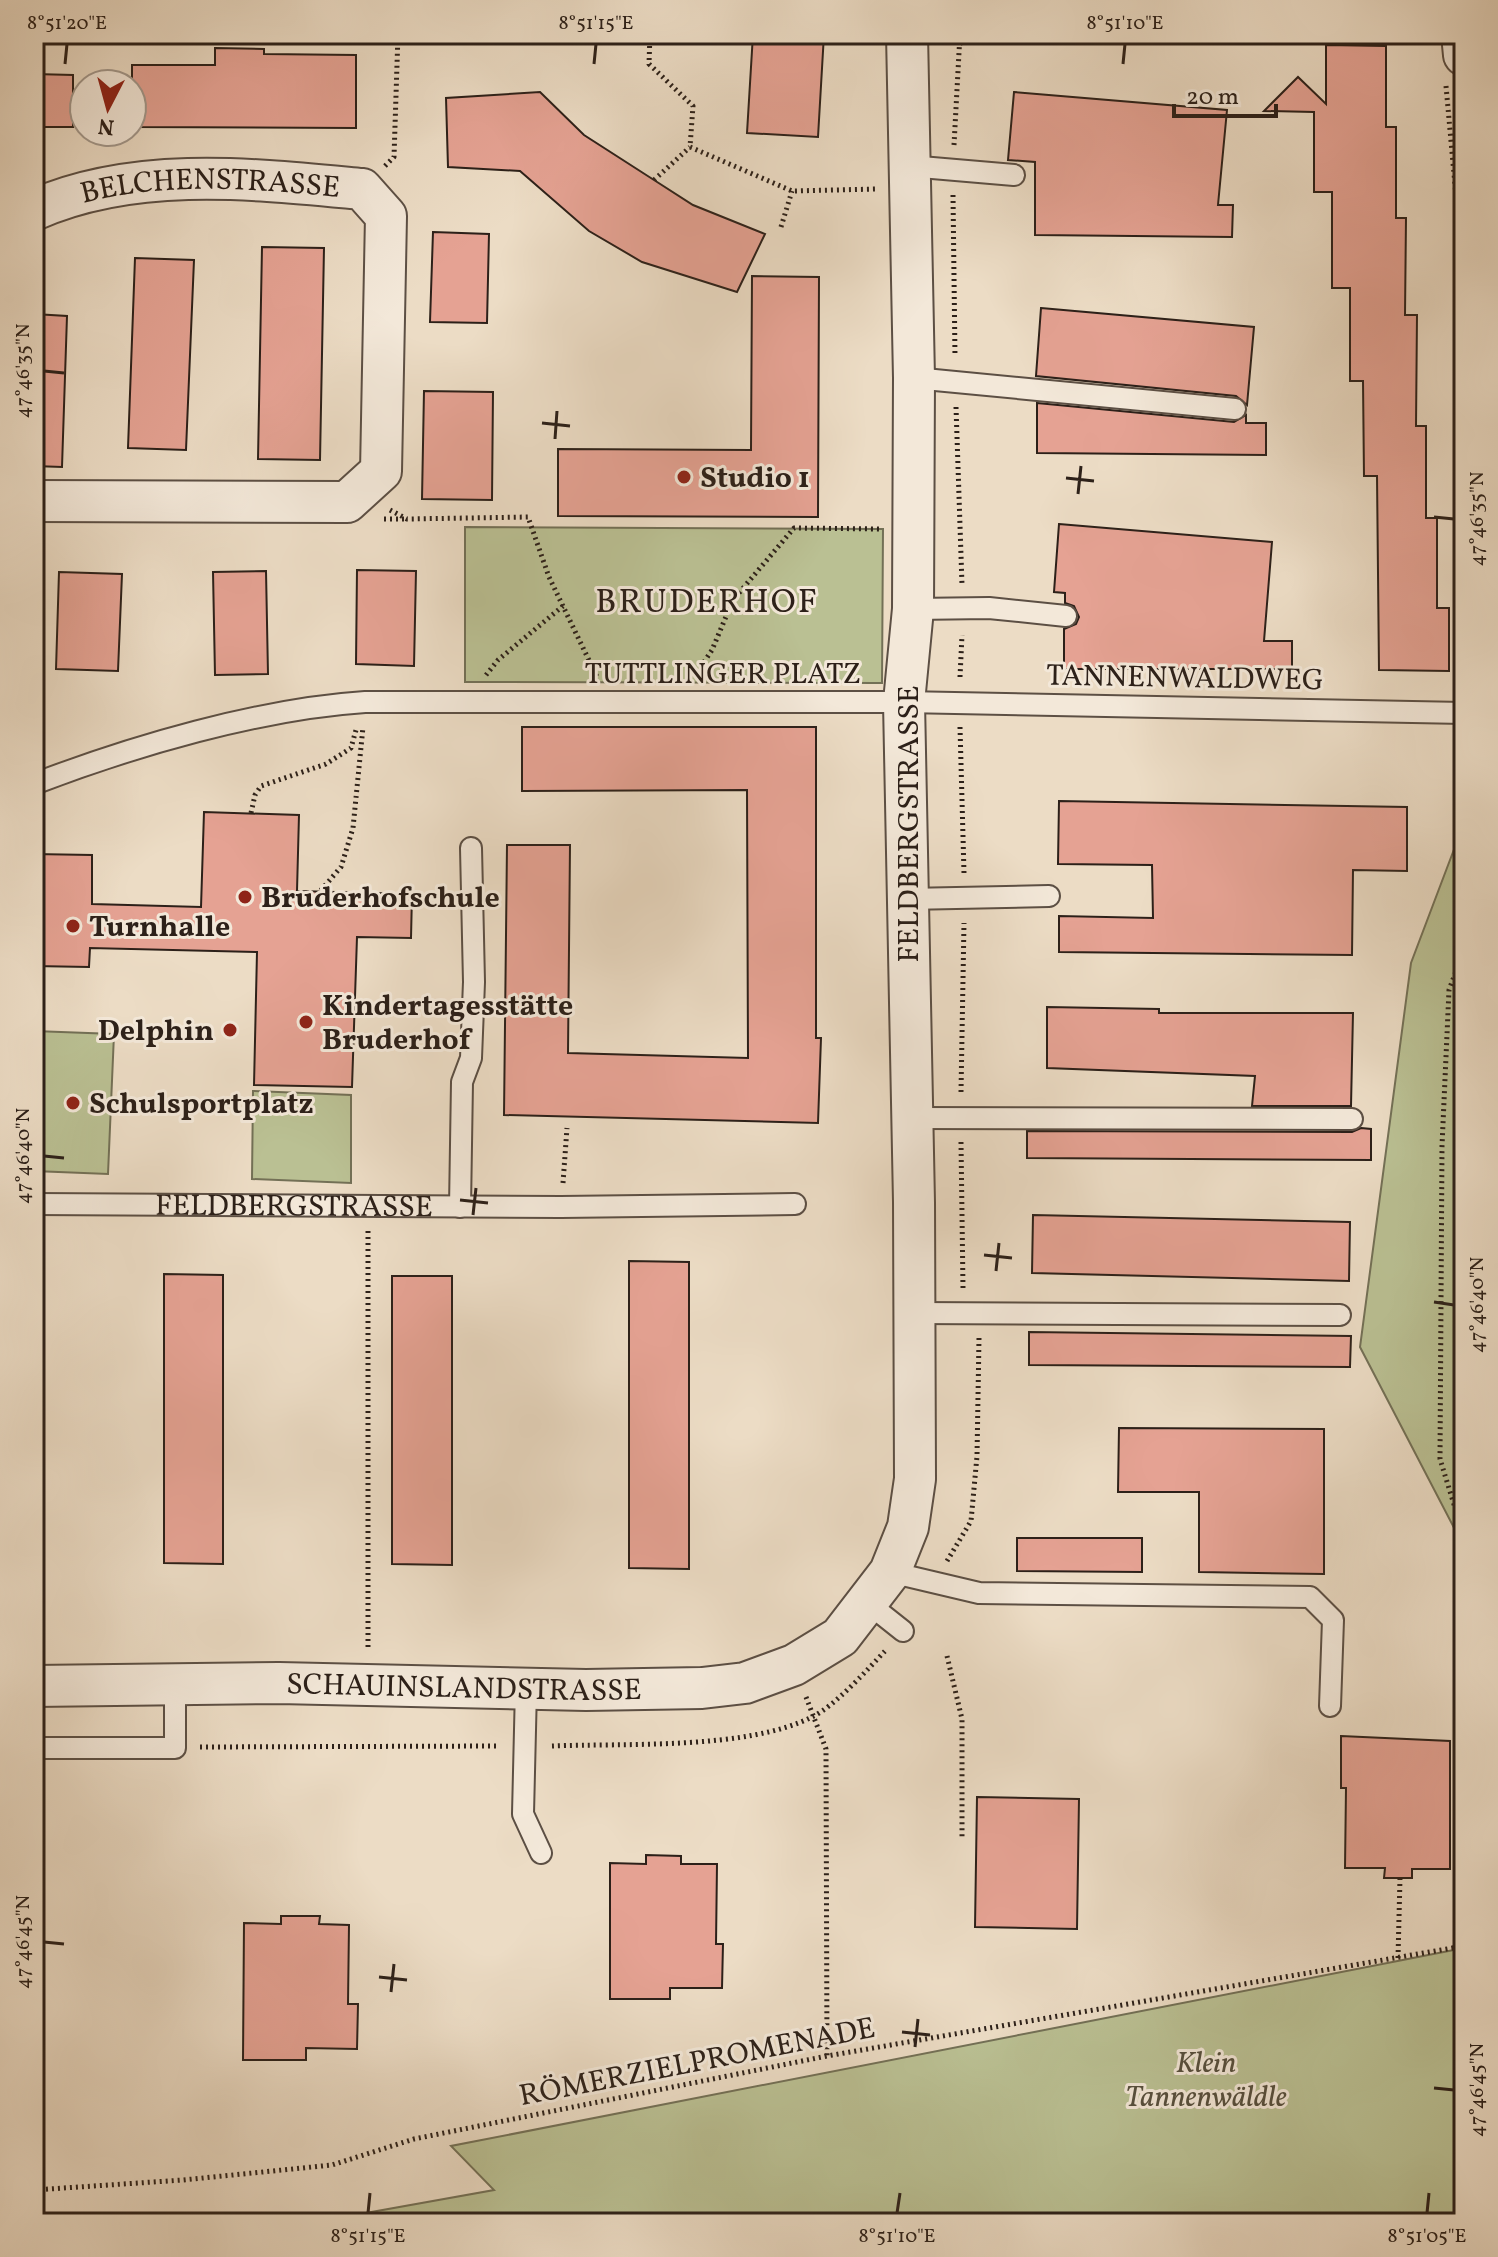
<svg xmlns="http://www.w3.org/2000/svg" width="1498" height="2257" font-family="Vollkorn,serif">
<style>
.green{fill:#bac093;stroke:#737056;stroke-width:2}
.building{fill:#e5a293;stroke:#2c2019;stroke-width:2}
.lines{fill:none;stroke-linecap:round;stroke-linejoin:round}
.lane-casing{stroke:#5c4f44;stroke-width:24}
.street-casing{stroke:#5c4f44;stroke-width:44}
.path{stroke:#2c2019;stroke-width:5;stroke-dasharray:2 4;stroke-linecap:butt}
.lane{stroke:#f3e8d9;stroke-width:20}
.street{stroke:#f3e8d9;stroke-width:40}
.ticks{fill:none;stroke:#2c2019;stroke-width:3}
.poi-dot{fill:#8f2418;stroke:#f3e8d9;stroke-width:3}
.labels{text-anchor:middle;stroke-width:6;stroke-linejoin:round;paint-order:stroke}
.street-label{font-size:30px;fill:#2c2019;stroke:#f3e8d9}
.poi-label{font-size:30px;font-weight:bold;fill:#2c2019;stroke:#f3e8d9;text-anchor:start}
.park-label{font-size:30px;font-style:italic;fill:#57503e;stroke:#f3e8d9}
.quarter-label{font-size:34px;letter-spacing:2px;fill:#2c2019;stroke:#f3e8d9}
.neatline{fill:none;stroke:#2c2019;stroke-width:3}
.ticks-label{font-size:20px;text-anchor:middle;fill:#2c2019}
</style>
<rect width="100%" height="100%" fill="#ecdcc5"/>
<filter id="stains"><feTurbulence type="fractalNoise" baseFrequency=".0025" numOctaves="4"/><feColorMatrix values="0 0 0 0 .2 0 0 0 0 .09 0 0 0 0 .02 0 0 0 .5 -.17"/></filter>
<radialGradient id="worn" r=".72"><stop offset=".6" stop-color="#630" stop-opacity="0"/><stop offset="1" stop-color="#630" stop-opacity=".3"/></radialGradient>
<g class="green">
<path d="M 465,527 L 883,529 L 882,683 L 465,682 Z"/>
<path d="M 1464,823 L 1464,1547 L 1360,1347 L 1411,963 Z"/>
<path d="M 34,1031 L 114,1034 L 108,1174 L 34,1171 Z"/>
<path d="M 253,1091 L 351,1095 L 351,1183 L 252,1179 Z"/>
<path d="M 1464,1948 L 1464,2223 L 310,2223 L 494,2190 L 451,2146 Z"/>
</g>
<g class="building">
<path d="M 753,34 L 824,34 L 818,137 L 747,133 Z"/>
<path d="M 1326,45 L 1386,46 L 1386,127 L 1396,127 L 1396,218 L 1406,218 L 1405,315 L 1417,315 L 1416,426 L 1426,426 L 1426,518 L 1437,518 L 1437,608 L 1449,608 L 1449,671 L 1379,670 L 1377,476 L 1364,476 L 1363,381 L 1350,381 L 1350,288 L 1332,288 L 1332,192 L 1314,192 L 1314,112 L 1264,111 L 1298,77 L 1326,104 Z"/>
<path d="M 215,48 L 264,49 L 264,54 L 356,55 L 356,128 L 132,127 L 132,65 L 215,65 Z"/>
<path d="M 34,74 L 73,75 L 73,127 L 34,127 Z"/>
<path d="M 540,92 L 584,135 L 654,180 L 693,205 L 765,234 L 737,292 L 642,262 L 589,231 L 520,171 L 448,167 L 446,98 Z"/>
<path d="M 1014,92 L 1227,110 L 1218,205 L 1233,205 L 1232,237 L 1035,235 L 1035,162 L 1008,160 Z"/>
<path d="M 433,232 L 489,234 L 487,323 L 430,322 Z"/>
<path d="M 262,247 L 324,248 L 320,460 L 258,459 Z"/>
<path d="M 135,258 L 194,260 L 186,450 L 128,448 Z"/>
<path d="M 752,276 L 819,277 L 818,517 L 558,516 L 558,449 L 751,450 Z"/>
<path d="M 1041,308 L 1254,327 L 1247,405 L 1236,396 L 1036,376 Z"/>
<path d="M 34,314 L 67,316 L 62,467 L 34,466 Z"/>
<path d="M 424,391 L 493,392 L 492,500 L 422,499 Z"/>
<path d="M 1037,403 L 1234,422 L 1246,415 L 1246,423 L 1266,423 L 1266,455 L 1037,453 Z"/>
<path d="M 1059,524 L 1272,542 L 1264,641 L 1292,641 L 1292,669 L 1064,669 L 1064,629 L 1076,624 L 1079,617 L 1074,606 L 1065,603 L 1065,593 L 1054,592 Z"/>
<path d="M 357,570 L 416,571 L 414,666 L 356,664 Z"/>
<path d="M 266,571 L 268,674 L 215,675 L 213,572 Z"/>
<path d="M 59,572 L 122,574 L 118,671 L 56,669 Z"/>
<path d="M 522,727 L 816,727 L 816,1038 L 821,1038 L 818,1123 L 504,1115 L 507,845 L 570,845 L 568,1053 L 748,1058 L 747,790 L 522,791 Z"/>
<path d="M 1059,801 L 1407,807 L 1407,871 L 1353,870 L 1352,955 L 1059,952 L 1059,916 L 1153,918 L 1152,865 L 1058,864 Z"/>
<path d="M 204,812 L 299,815 L 297,891 L 412,894 L 411,938 L 357,937 L 352,1087 L 254,1085 L 257,952 L 90,948 L 89,967 L 34,966 L 34,854 L 92,855 L 92,904 L 201,907 Z"/>
<path d="M 1047,1007 L 1159,1009 L 1159,1013 L 1353,1013 L 1351,1106 L 1252,1106 L 1255,1076 L 1047,1068 Z"/>
<path d="M 1361,1128 L 1371,1129 L 1371,1160 L 1027,1158 L 1027,1131 L 1352,1132 Z"/>
<path d="M 1033,1215 L 1350,1222 L 1349,1281 L 1032,1273 Z"/>
<path d="M 629,1261 L 689,1262 L 689,1569 L 629,1568 Z"/>
<path d="M 164,1274 L 223,1275 L 223,1564 L 164,1563 Z"/>
<path d="M 392,1276 L 452,1276 L 452,1565 L 392,1564 Z"/>
<path d="M 1029,1332 L 1351,1336 L 1350,1367 L 1029,1365 Z"/>
<path d="M 1119,1428 L 1324,1429 L 1324,1574 L 1199,1572 L 1199,1492 L 1118,1492 Z"/>
<path d="M 1017,1538 L 1142,1538 L 1142,1572 L 1017,1571 Z"/>
<path d="M 1341,1736 L 1450,1741 L 1450,1869 L 1412,1869 L 1412,1878 L 1384,1878 L 1385,1868 L 1345,1868 L 1346,1788 L 1341,1788 Z"/>
<path d="M 977,1797 L 1079,1799 L 1077,1929 L 975,1927 Z"/>
<path d="M 646,1855 L 681,1856 L 681,1864 L 717,1864 L 716,1944 L 723,1944 L 722,1988 L 670,1988 L 670,1999 L 610,1999 L 610,1863 L 646,1864 Z"/>
<path d="M 281,1916 L 320,1916 L 319,1924 L 349,1925 L 348,2004 L 358,2004 L 357,2049 L 306,2048 L 306,2060 L 243,2060 L 244,1923 L 281,1924 Z"/>
</g>
<g class="lines">
<defs>
<g id="lane">
<path d="M 909,166 L 1014,175"/>
<path d="M 914,378 L 1235,409"/>
<path d="M 913,609 L 989,608 L 1066,616"/>
<path d="M 34,784 C 133,746 259,709 365,702 L 904,702 L 1464,713"/>
<path d="M 907,899 L 1049,896"/>
<path d="M 913,1118 L 1352,1119"/>
<path id="s1" d="M 34,1204 L 561,1207 L 795,1204"/>
<path d="M 460,1207 L 462,1082 L 471,1058 L 474,982 L 471,848"/>
<path d="M 914,1313 L 1340,1315"/>
<path d="M 890,1572 L 979,1593 L 1310,1597 L 1333,1620 L 1330,1706"/>
<path d="M 869,1604 L 903,1631"/>
<path d="M 526,1688 L 523,1814 L 541,1853"/>
<path d="M 34,1748 L 175,1748 L 175,1684"/>
</g>
<g id="street">
<path d="M 1462,34 L 1464,55"/>
<path id="s2" d="M 34,210 C 135,165 255,179 362,189 L 386,216 L 381,471 L 347,502 L 34,501"/>
<path id="s3" d="M 34,1686 L 279,1683 L 586,1690 L 702,1688 L 745,1683 L 794,1665 L 840,1637 L 890,1572 L 908,1527 L 915,1479 L 914,1202 L 904,702 L 913,609 L 914,378 L 907,34"/>
</g>
</defs>
<use href="#lane" class="lane-casing"/>
<use href="#street" class="street-casing"/>
<g class="path">
<path d="M 650,34 L 649,64 L 693,106 L 690,147 L 792,191 L 877,189"/>
<path d="M 960,44 L 970,34"/>
<path d="M 1446,86 L 1464,284"/>
<path d="M 954,145 L 960,34"/>
<path d="M 385,166 L 394,157 L 398,34"/>
<path d="M 654,180 L 690,147"/>
<path d="M 953,195 L 955,357"/>
<path d="M 781,227 L 792,191"/>
<path d="M 956,407 L 962,585"/>
<path d="M 390,510 L 407,519 L 528,517 L 549,577 L 597,677"/>
<path d="M 384,519 L 406,519"/>
<path d="M 486,675 L 498,660 L 563,606"/>
<path d="M 694,677 L 712,650 L 733,600 L 794,528 L 880,529"/>
<path d="M 960,677 L 962,635"/>
<path d="M 960,727 L 964,873"/>
<path d="M 251,813 L 255,795 L 261,786 L 326,764 L 351,748 L 356,730"/>
<path d="M 309,904 L 341,867 L 353,828 L 363,727"/>
<path d="M 1464,950 L 1449,990 L 1442,1146 L 1440,1459 L 1464,1537"/>
<path d="M 961,1092 L 964,923"/>
<path d="M 961,1142 L 963,1288"/>
<path d="M 563,1183 L 567,1128"/>
<path d="M 368,1231 L 368,1649"/>
<path d="M 947,1561 L 971,1521 L 977,1456 L 979,1338"/>
<path d="M 947,1656 L 962,1719 L 962,1838"/>
<path d="M 806,1697 L 826,1749 L 827,2056"/>
<path d="M 552,1746 C 626,1743 746,1750 812,1717 C 835,1706 867,1670 885,1651"/>
<path d="M 200,1747 L 498,1746"/>
<path d="M 1398,1958 L 1400,1878"/>
<path d="M 34,2190 L 183,2180 L 332,2165 L 414,2139 L 827,2056 L 1464,1946"/>
</g>
<use href="#lane" class="lane"/>
<use href="#street" class="street"/>
</g>
<path class="ticks" d="M 65,64 L 67,44M 594,64 L 596,44M 1123,64 L 1125,44M 44,371 L 64,373M 542,423 L 570,426M 555,439 L 557,411M 1066,478 L 1094,481M 1078,494 L 1081,466M 1434,517 L 1454,519M 44,1156 L 64,1158M 460,1200 L 488,1203M 473,1215 L 476,1188M 984,1255 L 1012,1258M 996,1271 L 999,1243M 1434,1302 L 1454,1305M 44,1942 L 64,1944M 379,1977 L 407,1980M 391,1992 L 394,1964M 902,2032 L 930,2035M 915,2047 L 918,2019M 1434,2088 L 1454,2090M 368,2213 L 370,2193M 897,2213 L 900,2193M 1427,2213 L 1429,2193"/>
<g class="poi-dot">
<circle cx="684" cy="477" r="8"/>
<circle cx="245" cy="897" r="8"/>
<circle cx="73" cy="926" r="8"/>
<circle cx="306" cy="1022" r="8"/>
<circle cx="230" cy="1030" r="8"/>
<circle cx="73" cy="1103" r="8"/>
</g>
<g class="labels">
<g class="street-label">
<text dy="10" stroke="none"><textPath href="#s2" startOffset="180">BELCHENSTRASSE</textPath></text>
<text x="723" y="683">TUTTLINGER PLATZ</text>
<text transform="translate(1185 677) rotate(1)" y="10">TANNENWALDWEG</text>
<text transform="translate(908 824) rotate(-90)" y="10">FELDBERGSTRASSE</text>
<text dy="10" stroke="none"><textPath href="#s1" startOffset="260">FELDBERGSTRASSE</textPath></text>
<text dy="10" stroke="none"><textPath href="#s3" startOffset="430">SCHAUINSLANDSTRASSE</textPath></text>
<text transform="translate(697 2061) rotate(-11)" y="10">RÖMERZIELPROMENADE</text>
</g>
<g class="poi-label">
<text x="700" y="487">Studio 1</text>
<text x="261" y="907">Bruderhofschule</text>
<text x="89" y="936">Turnhalle</text>
<text x="322" y="1015">Kindertagesstätte<tspan x="322" dy="34">Bruderhof</tspan></text>
<text x="214" y="1040" text-anchor="end">Delphin</text>
<text x="89" y="1113">Schulsportplatz</text>
</g>
<g class="park-label">
<text x="1206" y="2072">Klein<tspan x="1206" dy="34">Tannenwäldle</tspan></text>
</g>
<g class="quarter-label">
<text x="707" y="612">BRUDERHOF</text>
</g>
</g>
<rect width="1498" height="2257" fill="none" stroke="#ecdcc5" stroke-width="88"/>
<g transform="translate(108 108) rotate(186)"><circle r="38" fill="#f3e8d9" stroke="#a3988c" stroke-width="2"/>
<path d="M0-6L14 30L0 20L-14 30Z" fill="#8f2418"/>
<text y="-12" font-size="22" font-weight="bold" text-anchor="middle" fill="#2c2019">N</text>
</g>
<path d="M1174 104v12h102v-12" fill="none" stroke="#2c2019" stroke-width="4"/>
<text x="1186" y="104" font-size="24" fill="#2c2019" stroke="#f3e8d9" stroke-width="6" paint-order="stroke">20 m</text>
<rect x="44" y="44" width="1410" height="2169" class="neatline"/>
<g class="ticks-label">
<text x="67" y="29">8°51'20"E</text>
<text x="596" y="29">8°51'15"E</text>
<text x="1125" y="29">8°51'10"E</text>
<text transform="translate(22 371) rotate(-90)" y="7">47°46'35"N</text>
<text transform="translate(1476 519) rotate(-90)" y="7">47°46'35"N</text>
<text transform="translate(22 1156) rotate(-90)" y="7">47°46'40"N</text>
<text transform="translate(1476 1305) rotate(-90)" y="7">47°46'40"N</text>
<text transform="translate(22 1942) rotate(-90)" y="7">47°46'45"N</text>
<text transform="translate(1476 2090) rotate(-90)" y="7">47°46'45"N</text>
<text x="368" y="2242">8°51'15"E</text>
<text x="897" y="2242">8°51'10"E</text>
<text x="1427" y="2242">8°51'05"E</text>
</g>
<rect width="100%" height="100%" filter="url(#stains)"/>
<rect width="100%" height="100%" fill="url(#worn)"/>
</svg>
